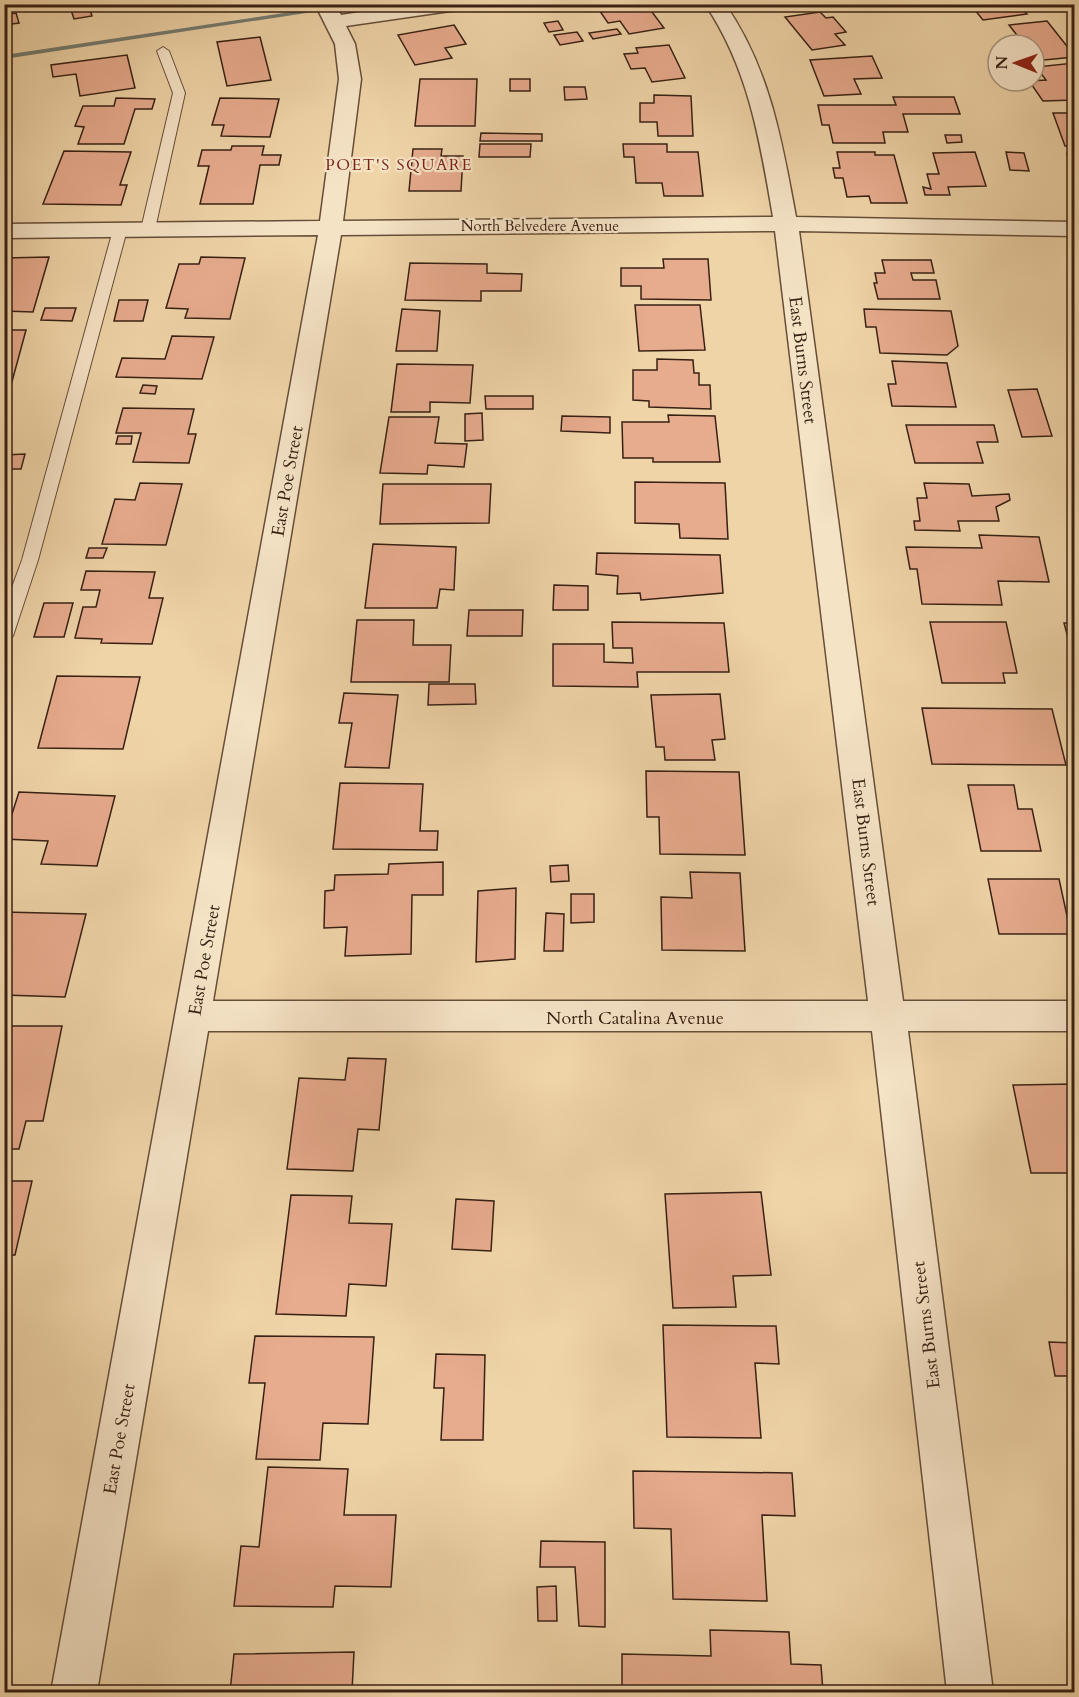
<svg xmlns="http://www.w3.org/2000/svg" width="1079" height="1697" font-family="Cardo,serif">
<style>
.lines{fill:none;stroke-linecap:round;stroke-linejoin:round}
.stream{fill:#737b70;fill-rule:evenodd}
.building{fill:#e7ab8e;stroke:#382114;stroke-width:1.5}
.lane-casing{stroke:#664e39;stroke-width:2}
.street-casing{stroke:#664e39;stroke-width:3}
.lane{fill:#f5e3c6;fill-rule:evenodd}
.street{fill:#f5e3c6;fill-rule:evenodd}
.labels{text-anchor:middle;stroke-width:4.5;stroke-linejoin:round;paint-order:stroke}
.far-street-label{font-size:15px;fill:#382114;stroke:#f5e3c6}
.far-neighbourhood-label{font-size:16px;letter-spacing:1.5px;fill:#7a1f14;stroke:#f5e3c6}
.street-label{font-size:18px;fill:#382114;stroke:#f5e3c6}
</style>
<rect width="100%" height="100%" fill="#efd4a8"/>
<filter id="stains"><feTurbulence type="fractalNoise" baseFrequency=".00333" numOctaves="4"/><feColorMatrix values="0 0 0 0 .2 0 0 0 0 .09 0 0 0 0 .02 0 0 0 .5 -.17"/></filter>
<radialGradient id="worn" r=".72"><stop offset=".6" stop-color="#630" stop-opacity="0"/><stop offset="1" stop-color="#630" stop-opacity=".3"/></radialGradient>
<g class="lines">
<path class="stream" d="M 344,4 L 365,4 L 4,59 L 4,55 Z"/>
</g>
<g class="building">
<path d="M 595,4 L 646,4 L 664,28 L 629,34 L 620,21 L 608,23 Z"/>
<path d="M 970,4 L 1033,4 L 1019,6 L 1027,14 L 983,20 Z"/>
<path d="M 89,7 L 92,16 L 74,19 L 71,10 Z"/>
<path d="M 820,12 L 826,18 L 833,17 L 846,32 L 835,34 L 845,45 L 812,50 L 785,17 Z"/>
<path d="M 16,13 L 19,23 L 4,25 L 4,15 Z"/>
<path d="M 558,21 L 563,30 L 549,32 L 544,23 Z"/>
<path d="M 1047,21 L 1074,55 L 1074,57 L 1034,61 L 1034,45 L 1011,45 L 1007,40 L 1020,39 L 1009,25 Z"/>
<path d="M 454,25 L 466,44 L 445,48 L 452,58 L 415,65 L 398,35 Z"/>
<path d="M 617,29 L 621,34 L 593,39 L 589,33 Z"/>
<path d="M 577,32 L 583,41 L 560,45 L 554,35 Z"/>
<path d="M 260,37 L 271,80 L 227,86 L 217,42 Z"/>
<path d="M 669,45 L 685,78 L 652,82 L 645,68 L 631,69 L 624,54 L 638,53 L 636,48 Z"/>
<path d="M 127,55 L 135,88 L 80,96 L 76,74 L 53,77 L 51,65 Z"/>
<path d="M 872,56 L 882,78 L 854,79 L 861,94 L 824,96 L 810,60 Z"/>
<path d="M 1074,63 L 1074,100 L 1043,101 L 1029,81 L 1046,80 L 1036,67 Z"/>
<path d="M 420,79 L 477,79 L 475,126 L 415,126 Z"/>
<rect x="510" y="79" width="20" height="12"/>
<path d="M 564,87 L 585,87 L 587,99 L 565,100 Z"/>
<path d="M 654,95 L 691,96 L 693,136 L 658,136 L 657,122 L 640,122 L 640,103 L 654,103 Z"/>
<path d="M 893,97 L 954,97 L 960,114 L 903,114 L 908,132 L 883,132 L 885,143 L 833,143 L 829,125 L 822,125 L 818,105 L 896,105 Z"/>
<path d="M 116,98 L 155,99 L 152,109 L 135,109 L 124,144 L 78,144 L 84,127 L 75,126 L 83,106 L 114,106 Z"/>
<path d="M 220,98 L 279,99 L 270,137 L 221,136 L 224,125 L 212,125 Z"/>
<path d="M 1070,108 L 1074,108 L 1074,146 L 1065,146 L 1053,113 L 1072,113 Z"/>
<path d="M 481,133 L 542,134 L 542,141 L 480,141 Z"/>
<path d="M 945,135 L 961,135 L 962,142 L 947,143 Z"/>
<path d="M 480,144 L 531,144 L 530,157 L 479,157 Z"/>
<path d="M 623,144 L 667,144 L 667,152 L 698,152 L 703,196 L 664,196 L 662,183 L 636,183 L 634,157 L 624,157 Z"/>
<path d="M 232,146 L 264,146 L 262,155 L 281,155 L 279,165 L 260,165 L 253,204 L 200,204 L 209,166 L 198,166 L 202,150 L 231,150 Z"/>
<path d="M 413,149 L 442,149 L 441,156 L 463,156 L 461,191 L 409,191 Z"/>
<path d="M 64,151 L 131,152 L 120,185 L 127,185 L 121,205 L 43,204 Z"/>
<path d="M 837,152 L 875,152 L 875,155 L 894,155 L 907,203 L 871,203 L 869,196 L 847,197 L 843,178 L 835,178 L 833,168 L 840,168 Z"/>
<path d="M 975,152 L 986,186 L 948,187 L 950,195 L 925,195 L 923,187 L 931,189 L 927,174 L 939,174 L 933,153 Z"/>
<path d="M 1006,152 L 1024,153 L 1029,171 L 1010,170 Z"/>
<path d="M 1067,154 L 1074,155 L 1074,177 Z"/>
<path d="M 49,257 L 33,312 L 4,311 L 4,258 Z"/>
<path d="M 201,257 L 245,258 L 230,319 L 185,318 L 188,309 L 166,308 L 179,264 L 199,264 Z"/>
<path d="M 663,259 L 708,259 L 711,300 L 641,299 L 641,286 L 621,286 L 621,268 L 664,268 Z"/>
<path d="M 882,260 L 931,260 L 934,273 L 911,273 L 913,280 L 936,280 L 940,299 L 878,299 L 874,283 L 877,283 L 875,273 L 885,273 Z"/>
<path d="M 410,263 L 487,264 L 487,273 L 522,274 L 521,291 L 481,291 L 481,301 L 405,300 Z"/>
<path d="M 119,300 L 148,300 L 143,321 L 114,321 Z"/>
<path d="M 635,305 L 700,305 L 705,350 L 639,351 Z"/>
<path d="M 45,308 L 76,308 L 72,321 L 41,320 Z"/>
<path d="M 402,309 L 440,311 L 437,351 L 396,351 Z"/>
<path d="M 864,309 L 951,311 L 958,346 L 947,355 L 880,353 L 876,327 L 866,327 Z"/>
<path d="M 4,330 L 26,330 L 10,389 L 4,389 Z"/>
<path d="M 172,336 L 214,337 L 202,379 L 116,377 L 122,358 L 165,359 Z"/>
<path d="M 657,359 L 693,360 L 694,373 L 699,373 L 699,385 L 710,385 L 711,409 L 649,407 L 649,401 L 633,400 L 633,370 L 657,370 Z"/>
<path d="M 892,361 L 947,363 L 956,407 L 892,406 L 888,384 L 896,384 Z"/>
<path d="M 397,364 L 473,365 L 470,403 L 430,402 L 430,412 L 391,412 Z"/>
<path d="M 143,385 L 157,386 L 155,394 L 140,393 Z"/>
<path d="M 1037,389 L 1052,436 L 1022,437 L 1008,390 Z"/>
<path d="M 485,396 L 533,396 L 533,409 L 486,409 Z"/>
<path d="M 123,408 L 194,409 L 188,434 L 196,434 L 189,463 L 133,462 L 141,433 L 116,433 Z"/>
<path d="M 482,413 L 483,440 L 465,441 L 465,414 Z"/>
<path d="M 668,415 L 715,416 L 720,462 L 653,462 L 653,458 L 623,458 L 622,422 L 669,422 Z"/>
<path d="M 562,416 L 610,417 L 610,433 L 561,431 Z"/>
<path d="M 389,417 L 439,417 L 435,443 L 467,444 L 464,467 L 428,465 L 427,474 L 380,473 Z"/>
<path d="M 906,425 L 994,425 L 998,442 L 977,442 L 983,463 L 915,463 Z"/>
<path d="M 118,436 L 132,436 L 131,444 L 116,444 Z"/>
<path d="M 25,454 L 21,469 L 4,469 L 4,455 Z"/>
<path d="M 635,482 L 725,483 L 728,539 L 680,538 L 679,524 L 635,523 Z"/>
<path d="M 140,483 L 182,484 L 166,545 L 102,544 L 115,499 L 135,500 Z"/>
<path d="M 924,483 L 969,484 L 972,496 L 1009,494 L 1010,500 L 996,507 L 999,521 L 958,521 L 960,531 L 915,530 L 914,521 L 920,521 L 917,498 L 927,498 Z"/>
<path d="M 383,484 L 491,484 L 489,523 L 380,524 Z"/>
<path d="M 979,535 L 1039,537 L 1049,582 L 998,581 L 1002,605 L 922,604 L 917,569 L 910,569 L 906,547 L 982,548 Z"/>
<path d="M 373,544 L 456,547 L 454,590 L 440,589 L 437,608 L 365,608 Z"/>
<path d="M 89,548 L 107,548 L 103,558 L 86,558 Z"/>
<path d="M 597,553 L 720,555 L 723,593 L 641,600 L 640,593 L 617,594 L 618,576 L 596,574 Z"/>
<path d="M 86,571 L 155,572 L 149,598 L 163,598 L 152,644 L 101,643 L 102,639 L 75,638 L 83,607 L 96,607 L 100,590 L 81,590 Z"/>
<path d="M 554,585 L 588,586 L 588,610 L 553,610 Z"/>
<path d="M 44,603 L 73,603 L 64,637 L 34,637 Z"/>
<path d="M 469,610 L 523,610 L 522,636 L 467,636 Z"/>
<path d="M 357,620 L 414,620 L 413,645 L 451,645 L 449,682 L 351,682 Z"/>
<path d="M 612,622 L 724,623 L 729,672 L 637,672 L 638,687 L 553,686 L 553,644 L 604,644 L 604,662 L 633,663 L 632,648 L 613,648 Z"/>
<path d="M 930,622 L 1006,622 L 1017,673 L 1003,673 L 1005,683 L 942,683 Z"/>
<path d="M 1064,623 L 1074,623 L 1074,649 L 1071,649 Z"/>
<path d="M 57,676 L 140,677 L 123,749 L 38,748 Z"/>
<path d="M 429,684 L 475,684 L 476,704 L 428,705 Z"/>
<path d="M 344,693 L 398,695 L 389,768 L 345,767 L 352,723 L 339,723 Z"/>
<path d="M 720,694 L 725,739 L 712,740 L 715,760 L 665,760 L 664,747 L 656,747 L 651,695 Z"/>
<path d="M 922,708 L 1052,709 L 1066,765 L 932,764 Z"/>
<path d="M 646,771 L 739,772 L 745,855 L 660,854 L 659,817 L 647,817 Z"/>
<path d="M 340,783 L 423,784 L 420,831 L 438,831 L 437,850 L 333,849 Z"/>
<path d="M 968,785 L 1014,785 L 1018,809 L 1032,809 L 1041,851 L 981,851 Z"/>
<path d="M 19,792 L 115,796 L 97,866 L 41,864 L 48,841 L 4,839 Z"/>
<path d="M 443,862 L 443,895 L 412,895 L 411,954 L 345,956 L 347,927 L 324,928 L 325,891 L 334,890 L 335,875 L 388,874 L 389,864 Z"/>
<path d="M 568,865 L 569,881 L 551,882 L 550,866 Z"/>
<path d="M 690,872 L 740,873 L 745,951 L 662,950 L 661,897 L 692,898 Z"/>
<path d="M 988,879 L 1059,879 L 1071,934 L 999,934 Z"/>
<path d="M 516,888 L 515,959 L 476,962 L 478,891 Z"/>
<path d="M 571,894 L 594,894 L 594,922 L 571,923 Z"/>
<path d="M 4,912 L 86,914 L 65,997 L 4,995 Z"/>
<path d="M 546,913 L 564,914 L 563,951 L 544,951 Z"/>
<path d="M 4,1026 L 62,1026 L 43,1121 L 26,1121 L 19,1149 L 4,1149 Z"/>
<path d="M 348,1058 L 386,1059 L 379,1130 L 358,1129 L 353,1171 L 287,1169 L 299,1078 L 345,1080 Z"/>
<path d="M 1074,1084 L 1074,1173 L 1031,1173 L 1013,1085 Z"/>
<path d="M 4,1181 L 32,1181 L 15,1255 L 4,1255 Z"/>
<path d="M 761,1192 L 771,1275 L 733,1276 L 736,1307 L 673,1308 L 665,1194 Z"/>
<path d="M 291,1195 L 352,1196 L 349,1223 L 392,1224 L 386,1286 L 349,1284 L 346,1316 L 276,1314 Z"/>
<path d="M 456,1199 L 494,1201 L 491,1251 L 452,1249 Z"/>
<path d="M 663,1325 L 776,1326 L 779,1364 L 755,1363 L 761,1438 L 667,1437 Z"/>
<path d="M 255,1336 L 374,1337 L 368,1424 L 323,1423 L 320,1460 L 256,1459 L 265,1383 L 249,1383 Z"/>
<path d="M 1049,1342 L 1074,1343 L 1074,1376 L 1055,1376 Z"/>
<path d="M 436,1354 L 485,1355 L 483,1440 L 441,1440 L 444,1388 L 434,1388 Z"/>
<path d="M 268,1467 L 348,1469 L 344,1515 L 396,1515 L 391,1587 L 335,1586 L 333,1607 L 234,1606 L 241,1546 L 259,1547 Z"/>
<path d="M 633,1471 L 792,1473 L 795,1516 L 762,1515 L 767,1601 L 673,1599 L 671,1529 L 634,1528 Z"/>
<path d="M 541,1541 L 605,1542 L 605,1627 L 579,1626 L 575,1567 L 540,1567 Z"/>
<path d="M 556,1586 L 557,1621 L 538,1621 L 537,1587 Z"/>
<path d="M 710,1630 L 789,1632 L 791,1664 L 821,1665 L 823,1692 L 622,1692 L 622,1654 L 711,1656 Z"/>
<path d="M 354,1652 L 352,1691 L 362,1692 L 230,1692 L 234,1654 Z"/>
</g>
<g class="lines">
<defs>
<g id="lane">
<path d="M 163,47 L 169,51 L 185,93 L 155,229 L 148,233 L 141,229 L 173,93 L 157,51 Z"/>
<path d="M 120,226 L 127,230 L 38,560 L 13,636 L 4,642 L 4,609 L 22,560 L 113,230 Z"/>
</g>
<path id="street" d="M 315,4 L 335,4 L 341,15 L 412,4 L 467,4 L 457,10 L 346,26 L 355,44 L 361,79 L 343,221 L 773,217 C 760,141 749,69 705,4 L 725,4 C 770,69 782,141 796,217 L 1074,222 L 1074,236 L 799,231 L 903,1001 L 1074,1001 L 1074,1031 L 908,1031 L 993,1692 L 947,1692 L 872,1031 L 208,1031 L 97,1692 L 51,1692 L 318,235 L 4,238 L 4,224 L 320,221 L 339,79 L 335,44 ZM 775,231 L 868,1001 L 213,1001 L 341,235 Z"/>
</defs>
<use href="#lane" class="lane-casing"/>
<use href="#street" class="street-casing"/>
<use href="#lane" class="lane"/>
<use href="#street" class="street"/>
</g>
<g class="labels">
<g class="far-street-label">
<text x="540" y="231">North Belvedere Avenue</text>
</g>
<g class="far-neighbourhood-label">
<text x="399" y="170">POET'S SQUARE</text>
</g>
<g class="street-label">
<text transform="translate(803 360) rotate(83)" y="6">East Burns Street</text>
<text transform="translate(287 481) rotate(-80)" y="6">East Poe Street</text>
<text transform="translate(866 842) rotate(83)" y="6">East Burns Street</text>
<text transform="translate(204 960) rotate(-80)" y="6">East Poe Street</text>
<text x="635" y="1024">North Catalina Avenue</text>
<text transform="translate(926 1325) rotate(-97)" y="6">East Burns Street</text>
<text transform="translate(119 1439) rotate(-80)" y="6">East Poe Street</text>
</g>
</g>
<rect width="1079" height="1697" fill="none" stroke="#efd4a8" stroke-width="24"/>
<rect x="6" y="6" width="1067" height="1685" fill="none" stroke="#382114" stroke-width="3"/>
<rect x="12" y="12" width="1055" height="1673" fill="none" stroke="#382114" stroke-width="1.5"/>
<g transform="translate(1016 63) rotate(271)"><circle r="28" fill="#f5e3c6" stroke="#a9957f" stroke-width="1.5"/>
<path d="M0-4.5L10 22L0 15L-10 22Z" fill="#8f2418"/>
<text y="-9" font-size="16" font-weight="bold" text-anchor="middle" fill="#382114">N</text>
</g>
<rect width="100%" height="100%" filter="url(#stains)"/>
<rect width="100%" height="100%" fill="url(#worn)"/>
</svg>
